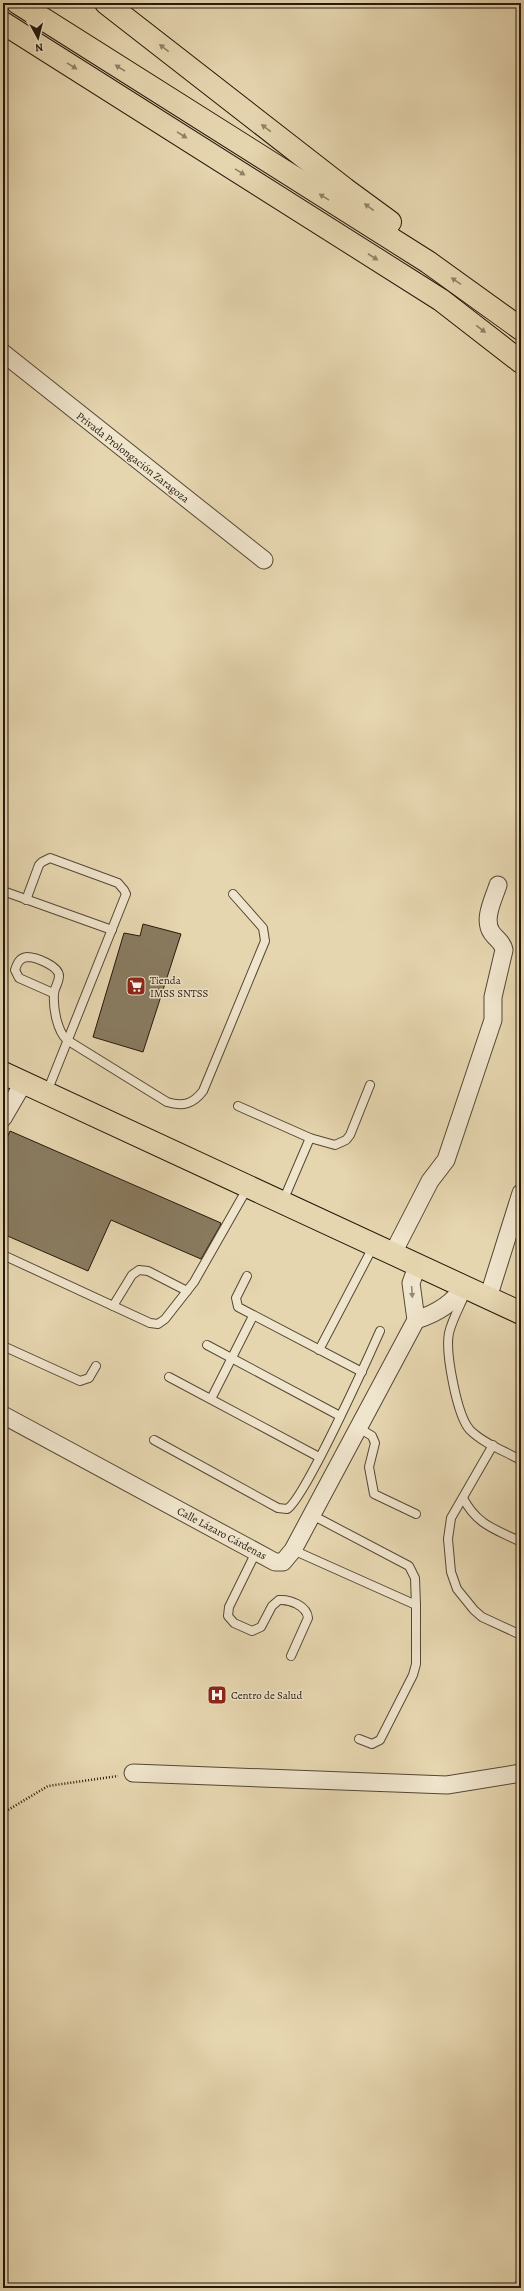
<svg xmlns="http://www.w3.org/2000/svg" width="524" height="2291" font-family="Alegreya,serif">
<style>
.building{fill:#897b60;stroke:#241909}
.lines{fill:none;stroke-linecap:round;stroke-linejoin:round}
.lane-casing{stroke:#544833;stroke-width:10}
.street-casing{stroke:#544833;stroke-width:19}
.primary-casing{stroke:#241909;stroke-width:24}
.highway-casing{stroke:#241909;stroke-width:24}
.path{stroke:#241909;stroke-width:2.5;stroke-dasharray:1 2;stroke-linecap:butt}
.lane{stroke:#efe4cc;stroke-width:8}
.street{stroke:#efe4cc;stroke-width:17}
.primary{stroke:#e6d6b0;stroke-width:22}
.highway{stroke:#e6d6b0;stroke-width:22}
.oneway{fill:#8f8165}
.oneway2{fill:#948974}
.labels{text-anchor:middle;stroke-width:3;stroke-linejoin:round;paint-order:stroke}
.street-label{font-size:11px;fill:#241909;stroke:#efe4cc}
.poi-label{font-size:11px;fill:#241909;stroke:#efe4cc;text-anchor:start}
</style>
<rect width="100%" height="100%" fill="#e6d6b0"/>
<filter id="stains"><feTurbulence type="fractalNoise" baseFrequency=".005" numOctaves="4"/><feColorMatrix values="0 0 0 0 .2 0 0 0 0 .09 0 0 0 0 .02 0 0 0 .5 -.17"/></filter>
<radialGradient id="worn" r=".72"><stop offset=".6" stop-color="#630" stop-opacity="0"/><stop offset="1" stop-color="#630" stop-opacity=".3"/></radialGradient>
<g class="building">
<path d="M 143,924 L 181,934 L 143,1052 L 93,1037 L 124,933 L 140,936 Z"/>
<path d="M 10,1131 L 221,1223 L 220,1226 L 201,1259 L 111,1220 L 88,1271 L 3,1234 L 3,1147 Z"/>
</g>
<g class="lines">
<defs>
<g id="lane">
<path d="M 3,891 L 112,930"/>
<path d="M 26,900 L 39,865 L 42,862 L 50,858 L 118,883 L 124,890 L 126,894 L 47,1092"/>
<path d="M 53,993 L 19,978 L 15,970 C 17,964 19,958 27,957 C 36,957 59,966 59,976 C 59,983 54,988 54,994 C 53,1008 57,1031 67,1040 L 167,1102 C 183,1107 193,1104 203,1091 L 265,941 L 263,928 L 233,894"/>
<path d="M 238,1106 L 310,1138 L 335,1145 L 346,1140 L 350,1135 L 370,1085"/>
<path d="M 283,1201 L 310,1138"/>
<path d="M 3,1255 L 150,1323 L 158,1324 L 165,1319 L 194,1282 L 248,1187"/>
<path d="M 247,1276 L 236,1298 L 238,1307 L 362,1372"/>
<path d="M 465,1294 C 460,1306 452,1320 449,1333 C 445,1352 457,1416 470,1430 C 483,1443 502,1450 517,1458"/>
<path d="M 113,1306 L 132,1275 L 139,1270 L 148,1271 L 187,1291"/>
<path d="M 207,1345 L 340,1416"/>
<path d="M 3,1346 L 80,1381 L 89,1378 L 96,1366"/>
<path d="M 319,1350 L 374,1245"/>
<path d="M 169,1377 L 319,1457"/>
<path d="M 211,1399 L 253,1316"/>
<path d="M 359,1428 L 372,1436 L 375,1443 L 369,1467 L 374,1494 L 416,1514"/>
<path d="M 154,1440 L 278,1508 L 287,1509 C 304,1500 368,1358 380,1331"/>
<path d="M 493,1445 L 451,1518 L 448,1539 L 451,1572 L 457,1589 L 474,1610 L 482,1617 L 521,1635"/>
<path d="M 463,1498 C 477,1525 495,1529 521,1542"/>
<path d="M 293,1550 L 416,1605 L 415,1578 L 409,1566 L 312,1515"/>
<path d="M 256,1552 L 229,1607 L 228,1616 L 234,1623 L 252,1631 L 261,1627 L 272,1606 L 279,1600 C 290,1599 307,1606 308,1618 L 291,1656"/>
<path d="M 359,1739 L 372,1744 L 380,1740 L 413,1675 L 416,1664 L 416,1605"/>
<path d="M 519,2288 L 521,2281"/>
</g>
<g id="street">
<path d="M 3,353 L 264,560"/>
<path d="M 3,1118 L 24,1082"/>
<path d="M 393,1253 L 430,1181 L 446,1160 L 493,1020 L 493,997 L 504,950 C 503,942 496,939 492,933 C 482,920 494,898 498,885"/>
<path d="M 488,1298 L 521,1193"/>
<path d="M 416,1320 C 435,1314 453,1304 464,1286"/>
<path d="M 3,1415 L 275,1562 L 283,1562 L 293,1550 L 416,1320 L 411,1283 L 418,1264"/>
<path d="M 133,1773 L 447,1785 L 521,1773"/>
</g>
<path id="primary" d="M 3,1073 L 521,1313"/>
<g id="highway">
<path d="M 18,3 L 428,262 L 521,329"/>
<path d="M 106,3 L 345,189 L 390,222"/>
<path d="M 3,23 L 441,300 L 521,362"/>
</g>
</defs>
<use href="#lane" class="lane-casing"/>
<use href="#street" class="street-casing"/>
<use href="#primary" class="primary-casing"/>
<use href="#highway" class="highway-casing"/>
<path class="path" d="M 3,1813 L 48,1786 L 118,1776"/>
<use href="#lane" class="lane"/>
<use href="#street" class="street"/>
<use href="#primary" class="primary"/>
<use href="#highway" class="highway"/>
</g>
<defs><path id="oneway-solid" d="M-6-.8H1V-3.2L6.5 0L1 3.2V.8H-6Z"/></defs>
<g class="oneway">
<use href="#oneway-solid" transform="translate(164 48) rotate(-142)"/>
<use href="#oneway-solid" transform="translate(72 66) rotate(32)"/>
<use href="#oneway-solid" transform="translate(120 68) rotate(-148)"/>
<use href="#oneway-solid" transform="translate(266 128) rotate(-143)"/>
<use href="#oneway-solid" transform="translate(182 135) rotate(32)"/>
<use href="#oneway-solid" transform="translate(240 172) rotate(32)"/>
<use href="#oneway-solid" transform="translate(324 197) rotate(-148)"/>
<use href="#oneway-solid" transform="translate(369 207) rotate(-144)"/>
<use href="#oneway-solid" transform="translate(373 257) rotate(33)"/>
<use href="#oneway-solid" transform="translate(456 281) rotate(-146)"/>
<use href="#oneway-solid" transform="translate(481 329) rotate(38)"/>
</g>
<use class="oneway2" href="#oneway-solid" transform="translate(412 1292) rotate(86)"/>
<defs>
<symbol id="supermarket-square" viewBox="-11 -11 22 22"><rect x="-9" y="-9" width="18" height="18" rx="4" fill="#8f2418" stroke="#efe4cc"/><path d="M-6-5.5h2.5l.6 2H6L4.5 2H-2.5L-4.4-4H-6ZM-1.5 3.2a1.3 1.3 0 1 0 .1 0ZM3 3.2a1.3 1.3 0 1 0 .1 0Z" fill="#fff"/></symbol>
<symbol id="hospital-square" viewBox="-11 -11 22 22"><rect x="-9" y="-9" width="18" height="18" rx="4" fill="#8f2418" stroke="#efe4cc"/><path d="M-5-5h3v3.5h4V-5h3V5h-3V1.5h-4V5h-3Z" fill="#fff"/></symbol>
</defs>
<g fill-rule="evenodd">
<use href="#supermarket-square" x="125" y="975" width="22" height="22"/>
<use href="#hospital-square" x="206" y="1684" width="22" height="22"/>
</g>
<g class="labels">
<g class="street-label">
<text transform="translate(133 457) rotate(38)" y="4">Privada Prolongación Zaragoza</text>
<text transform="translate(222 1533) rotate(28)" y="4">Calle Lázaro Cárdenas</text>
</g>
<g class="poi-label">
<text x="150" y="984">Tienda<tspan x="150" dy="13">IMSS SNTSS</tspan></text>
<text x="231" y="1699">Centro de Salud</text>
</g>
</g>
<rect width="524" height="2291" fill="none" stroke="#e6d6b0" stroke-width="16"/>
<rect x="4" y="4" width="516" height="2283" fill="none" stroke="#241909" stroke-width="2"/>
<rect x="8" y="8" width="508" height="2275" fill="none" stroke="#241909"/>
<g transform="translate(38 38) rotate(173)" stroke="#efe4cc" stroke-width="3" paint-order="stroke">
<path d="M0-3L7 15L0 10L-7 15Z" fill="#241909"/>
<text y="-6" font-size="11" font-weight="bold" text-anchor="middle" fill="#241909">N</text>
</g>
<rect width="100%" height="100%" filter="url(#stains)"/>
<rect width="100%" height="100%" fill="url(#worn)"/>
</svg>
